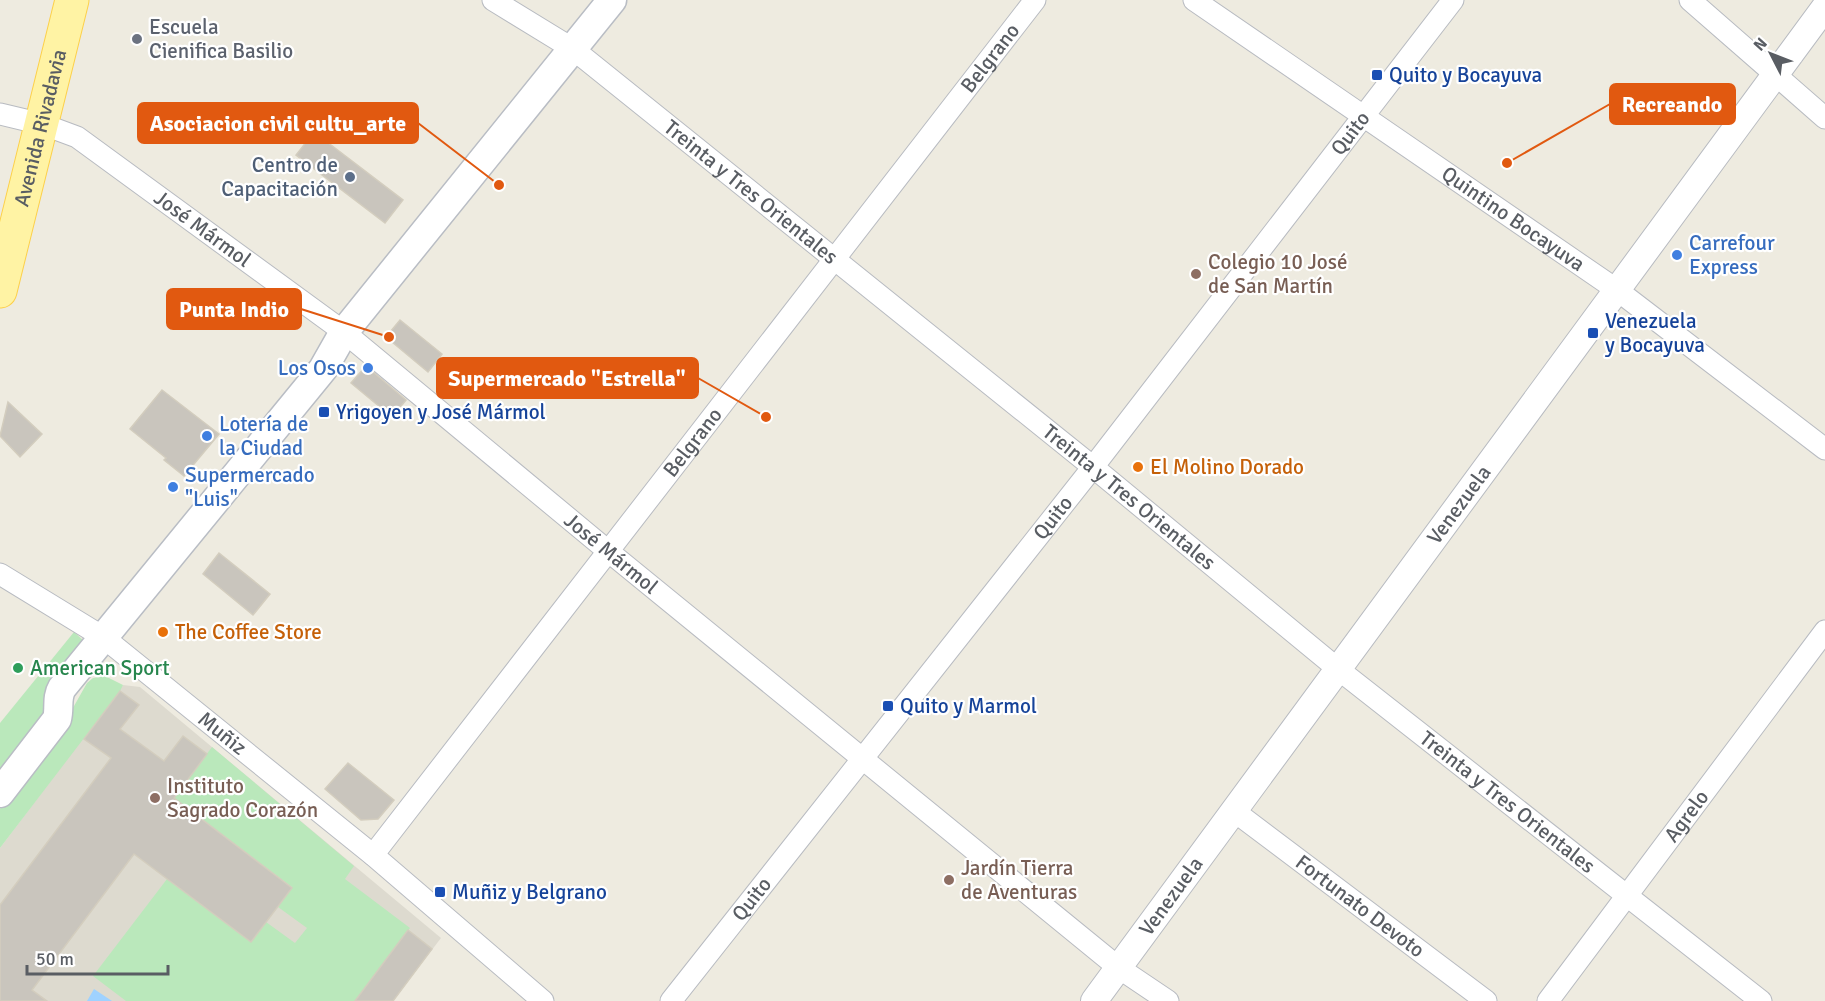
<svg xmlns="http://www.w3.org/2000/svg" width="1825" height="1001" font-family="Signika,sans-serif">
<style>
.education{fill:#dddacf}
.green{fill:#bae8bb}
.water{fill:#9fd2ff}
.building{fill:#c9c5bd;stroke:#d3cdbe;stroke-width:1.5}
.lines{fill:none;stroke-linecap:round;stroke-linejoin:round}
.minor-casing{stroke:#b8bbc1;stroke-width:23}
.tertiary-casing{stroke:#b8bbc1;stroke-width:28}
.secondary-casing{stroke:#b9bdc4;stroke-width:31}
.primary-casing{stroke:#fdd049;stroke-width:35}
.minor{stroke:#fff;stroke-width:21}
.tertiary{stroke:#fff;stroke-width:26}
.secondary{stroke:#fff;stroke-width:28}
.primary{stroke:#fff3a4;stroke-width:33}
.worship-dot{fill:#6b7280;stroke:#fff;stroke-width:2}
.transit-dot{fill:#1a4fb4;stroke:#fff;stroke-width:2}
.service-dot{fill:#5c6f8a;stroke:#fff;stroke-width:2}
.shop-dot{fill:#3f7fe0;stroke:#fff;stroke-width:2}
.education-dot{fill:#8d6e63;stroke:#fff;stroke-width:2}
.food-dot{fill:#e8710a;stroke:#fff;stroke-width:2}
.leisure-dot{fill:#2e9e5b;stroke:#fff;stroke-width:2}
.labels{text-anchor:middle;stroke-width:4.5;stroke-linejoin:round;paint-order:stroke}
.worship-label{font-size:21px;fill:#5b616d;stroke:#fff;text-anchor:start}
.street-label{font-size:21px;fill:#595d63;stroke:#fff}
.transit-label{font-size:21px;fill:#164399;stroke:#fff;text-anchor:start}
.service-label{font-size:21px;fill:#4e5e75;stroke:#fff;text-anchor:end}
.shop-label{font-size:21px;fill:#366cbe;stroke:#fff;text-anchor:start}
.education-label{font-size:21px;fill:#785e54;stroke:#fff;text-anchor:start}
.food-label{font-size:21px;fill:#c56008;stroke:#fff;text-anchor:start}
.leisure-label{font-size:21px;fill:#27864d;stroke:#fff;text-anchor:start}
.leader{fill:none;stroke:#e15910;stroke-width:2}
.callout-dot{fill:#e15910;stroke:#fff;stroke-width:2}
.callout{fill:#e15910;stroke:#e15910;stroke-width:2}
.callout-label{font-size:22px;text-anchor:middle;font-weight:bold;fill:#fff}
</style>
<rect width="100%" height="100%" fill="#eeebe0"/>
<path class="education" d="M 123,685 L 140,687 L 441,938 L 393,1001 L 0,1001 L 0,848 Z"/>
<g class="green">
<path d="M 74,632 L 84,641 L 50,705 L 0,773 L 0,723 Z"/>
<path d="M 105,676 L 123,685 L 120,691 L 0,848 L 0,809 L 65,722 L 87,683 L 93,678 Z"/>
<path d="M 212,747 L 354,866 L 345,879 L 410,928 L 355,1001 L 126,1001 L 93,976 L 167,879 L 251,942 L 266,922 L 295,943 L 307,928 L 278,907 L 292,887 L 163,790 L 184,784 Z"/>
</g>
<path class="water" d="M 94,989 L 112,1001 L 87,1001 Z"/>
<g class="building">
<path d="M 314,132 L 403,200 L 385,223 L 296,155 Z"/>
<path d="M 400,320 L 442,354 L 428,372 L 386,337 Z"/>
<path d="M 366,366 L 406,400 L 392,417 L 351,383 Z"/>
<path d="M 162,390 L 219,434 L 184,476 L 164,460 L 166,458 L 130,429 Z"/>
<path d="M 8,402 L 42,434 L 20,457 L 0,436 Z"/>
<path d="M 219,553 L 270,594 L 253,615 L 203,574 Z"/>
<path d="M 120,691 L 139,705 L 120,729 L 164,761 L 183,736 L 207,754 L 174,798 L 292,888 L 251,942 L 134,854 L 32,990 L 47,1001 L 0,1001 L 0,905 L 111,758 L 84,739 Z"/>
<path d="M 348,763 L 394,800 L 378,819 L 361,820 L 325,789 Z"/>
<path d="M 408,930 L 432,949 L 393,1001 L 355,1001 Z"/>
</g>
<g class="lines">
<defs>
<g id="minor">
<path id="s1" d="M 493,0 L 573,49 L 1093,467 L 1338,669 L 1761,1001"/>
<path id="s2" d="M 1194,0 L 1617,290 L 1825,449"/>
<path d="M 1690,0 L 1825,118"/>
<path id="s3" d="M 0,114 L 42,124 L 77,137 L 344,332 L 608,551 L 1119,968 L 1168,1001"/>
<path id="s4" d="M 0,574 L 103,637 L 373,855 L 543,1001"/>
<path id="s5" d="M 1234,811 L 1486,1001"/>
<path id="s6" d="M 373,855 L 1035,0"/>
<path id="s7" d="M 671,1001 L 1093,467 L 1453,0"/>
<path id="s8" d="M 1548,1001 L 1825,631"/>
</g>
<g id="tertiary">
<path id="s9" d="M 1094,1001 L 1825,7"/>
</g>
<path id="secondary" d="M 0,793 L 57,719 C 60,708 56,698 62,688 L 323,369 L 344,332 L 612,0"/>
<g id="primary">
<path id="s10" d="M 0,291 L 72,0"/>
</g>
</defs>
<use href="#minor" class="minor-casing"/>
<use href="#tertiary" class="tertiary-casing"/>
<use href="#secondary" class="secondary-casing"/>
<use href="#primary" class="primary-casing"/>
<use href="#minor" class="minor"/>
<use href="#tertiary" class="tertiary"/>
<use href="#secondary" class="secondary"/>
<use href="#primary" class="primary"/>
</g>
<circle class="worship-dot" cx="137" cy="39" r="6"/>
<g class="transit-dot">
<rect x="1371" y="69" width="12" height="12" rx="3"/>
<rect x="1587" y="327" width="12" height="12" rx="3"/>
<rect x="318" y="406" width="12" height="12" rx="3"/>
<rect x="882" y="700" width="12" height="12" rx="3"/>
<rect x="434" y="886" width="12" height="12" rx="3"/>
</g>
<circle class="service-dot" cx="350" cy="177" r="6"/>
<g class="shop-dot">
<circle cx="1677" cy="255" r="6"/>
<circle cx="368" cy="368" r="6"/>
<circle cx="207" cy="436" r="6"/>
<circle cx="173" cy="487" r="6"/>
</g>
<g class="education-dot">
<circle cx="1196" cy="274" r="6"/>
<circle cx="155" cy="798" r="6"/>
<circle cx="949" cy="880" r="6"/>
</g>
<g class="food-dot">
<circle cx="1138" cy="467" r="6"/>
<circle cx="163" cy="632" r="6"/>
</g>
<circle class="leisure-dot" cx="18" cy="668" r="6"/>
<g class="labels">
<g class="worship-label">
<text x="149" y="34">Escuela<tspan x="149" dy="24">Cienifica Basilio</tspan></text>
</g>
<g class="street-label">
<text dy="7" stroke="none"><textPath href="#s6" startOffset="1008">Belgrano</textPath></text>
<text dy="7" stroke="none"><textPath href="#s10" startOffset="168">Avenida Rivadavia</textPath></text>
<text dy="7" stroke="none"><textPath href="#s7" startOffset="1102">Quito</textPath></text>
<text dy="7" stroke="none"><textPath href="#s1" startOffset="322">Treinta y Tres Orientales</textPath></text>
<text dy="7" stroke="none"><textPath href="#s2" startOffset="387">Quintino Bocayuva</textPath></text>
<text dy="7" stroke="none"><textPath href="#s3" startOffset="236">José Mármol</textPath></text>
<text dy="7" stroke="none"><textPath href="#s6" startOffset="522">Belgrano</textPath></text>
<text dy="7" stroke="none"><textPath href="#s1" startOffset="808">Treinta y Tres Orientales</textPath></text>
<text dy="7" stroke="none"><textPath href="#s9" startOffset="616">Venezuela</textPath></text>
<text dy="7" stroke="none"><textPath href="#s7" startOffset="616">Quito</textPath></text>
<text dy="7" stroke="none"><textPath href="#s3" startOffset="758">José Mármol</textPath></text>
<text dy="7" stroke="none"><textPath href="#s4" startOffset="274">Muñiz</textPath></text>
<text dy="7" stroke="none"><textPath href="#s1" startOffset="1294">Treinta y Tres Orientales</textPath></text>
<text dy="7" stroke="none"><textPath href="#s8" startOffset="231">Agrelo</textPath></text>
<text dy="7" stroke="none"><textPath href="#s9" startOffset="130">Venezuela</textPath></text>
<text dy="7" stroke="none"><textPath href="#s7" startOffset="130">Quito</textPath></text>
<text dy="7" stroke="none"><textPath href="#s5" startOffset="158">Fortunato Devoto</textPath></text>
</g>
<g class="transit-label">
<text x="1389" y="82">Quito y Bocayuva</text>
<text x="1605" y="328">Venezuela<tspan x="1605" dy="24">y Bocayuva</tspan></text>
<text x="336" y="419">Yrigoyen y José Mármol</text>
<text x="900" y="713">Quito y Marmol</text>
<text x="452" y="899">Muñiz y Belgrano</text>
</g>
<g class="service-label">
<text x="338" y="172">Centro de<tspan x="338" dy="24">Capacitación</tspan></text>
</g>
<g class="shop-label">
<text x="1689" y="250">Carrefour<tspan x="1689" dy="24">Express</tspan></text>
<text x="356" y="375" text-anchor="end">Los Osos</text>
<text x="219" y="431">Lotería de<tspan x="219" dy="24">la Ciudad</tspan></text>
<text x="185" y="482">Supermercado<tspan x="185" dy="24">"Luis"</tspan></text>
</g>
<g class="education-label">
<text x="1208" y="269">Colegio 10 José<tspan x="1208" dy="24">de San Martín</tspan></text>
<text x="167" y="793">Instituto<tspan x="167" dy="24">Sagrado Corazón</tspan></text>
<text x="961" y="875">Jardín Tierra<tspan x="961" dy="24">de Aventuras</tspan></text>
</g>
<g class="food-label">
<text x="1150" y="474">El Molino Dorado</text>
<text x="175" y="639">The Coffee Store</text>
</g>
<g class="leisure-label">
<text x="30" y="675">American Sport</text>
</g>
</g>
<path class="leader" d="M1507 163L1610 104M499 185L418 123M389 337L301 309M766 417L698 378"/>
<g class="callout-dot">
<circle cx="1507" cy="163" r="6"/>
<circle cx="499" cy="185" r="6"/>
<circle cx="389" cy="337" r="6"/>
<circle cx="766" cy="417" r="6"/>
</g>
<g class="callout">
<rect x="1610" y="84" width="125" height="40" rx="6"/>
<rect x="138" y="103" width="280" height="40" rx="6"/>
<rect x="167" y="289" width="134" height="40" rx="6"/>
<rect x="437" y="358" width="261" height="40" rx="6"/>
</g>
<g class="callout-label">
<text x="1672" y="112">Recreando</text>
<text x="278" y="131">Asociacion civil cultu_arte</text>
<text x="234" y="317">Punta Indio</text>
<text x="567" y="386">Supermercado "Estrella"</text>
</g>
<g transform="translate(1771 54) rotate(312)" stroke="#ffffff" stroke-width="4.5" paint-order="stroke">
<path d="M0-4.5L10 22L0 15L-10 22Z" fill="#595d63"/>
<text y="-9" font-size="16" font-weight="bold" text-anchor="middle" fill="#595d63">N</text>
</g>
<path d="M27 965v9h141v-9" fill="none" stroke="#595d63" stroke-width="3"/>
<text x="36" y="965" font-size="18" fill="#595d63" stroke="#ffffff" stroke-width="4.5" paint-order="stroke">50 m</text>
</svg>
